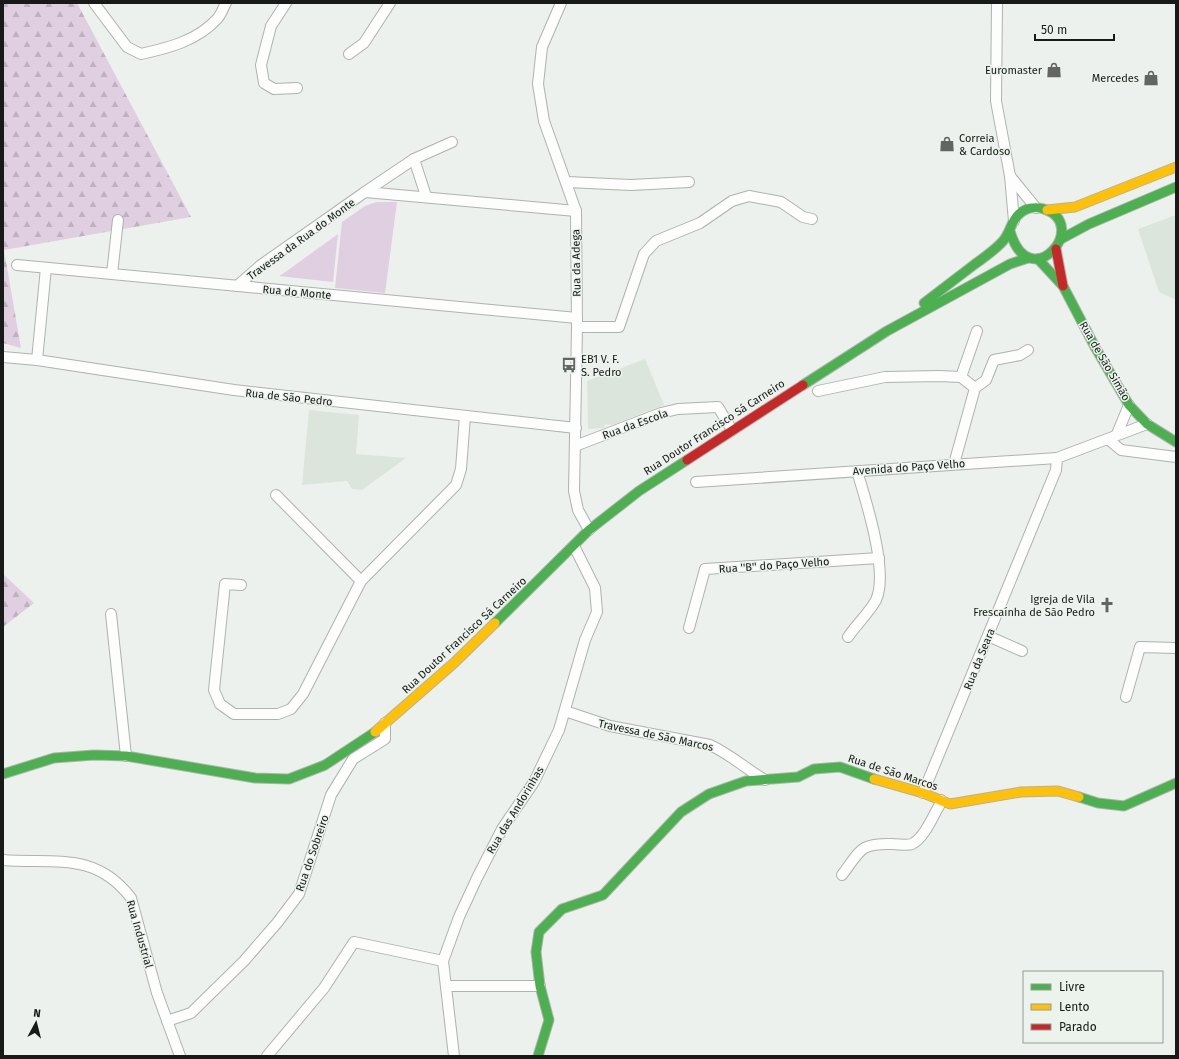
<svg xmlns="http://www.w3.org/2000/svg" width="1179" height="1059" font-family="'Fira Sans',sans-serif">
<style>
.built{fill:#dce5dc}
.green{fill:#dfcfe0}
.forest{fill:url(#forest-firs)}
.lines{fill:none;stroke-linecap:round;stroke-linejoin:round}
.street-casing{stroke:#afb2af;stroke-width:12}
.fast-casing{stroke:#afb2af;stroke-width:11}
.slow-casing{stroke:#afb2af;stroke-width:11}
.jam-casing{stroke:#afb2af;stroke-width:11}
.street{stroke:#fcfdfc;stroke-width:10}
.fast{stroke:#4caf50;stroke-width:9}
.slow{stroke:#ffc107;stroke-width:9}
.jam{stroke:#c62828;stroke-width:9}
.labels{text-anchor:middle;stroke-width:3;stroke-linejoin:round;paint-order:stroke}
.poi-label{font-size:11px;fill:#171a18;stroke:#ebf3ec;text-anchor:end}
.street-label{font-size:11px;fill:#171a18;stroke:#ebf3ec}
</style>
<defs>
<pattern id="forest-firs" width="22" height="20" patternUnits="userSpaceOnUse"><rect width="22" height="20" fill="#dfcfe0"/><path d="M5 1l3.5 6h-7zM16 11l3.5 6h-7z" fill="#bfb1bf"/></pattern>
</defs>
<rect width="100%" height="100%" fill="#edf1ed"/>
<g class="built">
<path d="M 1176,215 L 1176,300 L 1159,292 L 1138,229 Z"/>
<path d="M 645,359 L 664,405 L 612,425 L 605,424 L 604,428 L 588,429 L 587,381 Z"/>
<path d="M 309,410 L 359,415 L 356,454 L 406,458 L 362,490 L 352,489 L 347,481 L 302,485 Z"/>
</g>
<g class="green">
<path d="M 377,202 L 397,202 L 385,293 L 335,288 L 342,222 L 365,206 Z"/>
<path d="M 338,234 L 333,282 L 279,276 L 284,273 Z"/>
</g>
<g class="forest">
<path d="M 3,3 L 77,3 L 191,217 L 4,250 L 21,348 L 3,343 Z"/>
<path d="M 3,574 L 34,603 L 3,627 Z"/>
</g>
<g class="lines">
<defs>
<g id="street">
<path d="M 94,3 L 127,47 L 141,54 C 168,48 197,41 217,19 C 221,15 223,8 226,3"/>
<path d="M 286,3 L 271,26 L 261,65 L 264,83 L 274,89 L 297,88"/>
<path d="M 561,3 L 542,47 L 538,84 L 544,121 L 576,211 L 577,327 L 574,491 L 578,510 L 589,530"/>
<path d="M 997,3 L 996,101 L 1010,176 L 1014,221"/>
<path d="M 349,54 L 364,43 L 390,3"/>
<path d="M 414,159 L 452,142"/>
<path d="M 1010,176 L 1036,208"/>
<path d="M 567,182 L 631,185 L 689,182"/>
<path d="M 365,192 L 414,159 L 426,196"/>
<path d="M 17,265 L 577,318"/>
<path d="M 112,274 L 118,220"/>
<path d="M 237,286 L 261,265 L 365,192 L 576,211"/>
<path d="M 577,327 L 619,327 L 644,254 L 656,241 L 700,223 L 732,201 L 749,196 L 781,202 L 803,217 L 812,219"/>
<path d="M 3,357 L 37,360 L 234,390 L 576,428"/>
<path d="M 37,360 L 46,268"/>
<path d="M 961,377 L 977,331"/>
<path d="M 818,391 L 885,377 L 939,376 L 961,377 L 975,388"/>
<path d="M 1117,434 L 1129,405"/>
<path d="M 1108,439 L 1121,450 L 1176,457"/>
<path d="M 575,446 L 661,413 L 678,409 L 718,407 L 732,430"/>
<path d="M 954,464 L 975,388 L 986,380 L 994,360 L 1020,355 L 1028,350"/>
<path d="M 696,482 L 1057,458 L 1147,424"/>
<path d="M 276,495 L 361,581"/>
<path d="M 241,585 L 225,584 L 214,690 L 220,704 L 234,714 L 278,714 L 291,709 L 303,694 L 361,581 L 456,485 L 461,469 L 465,416"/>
<path d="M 111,614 L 126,756"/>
<path d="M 689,628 L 705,569 L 879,558"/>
<path d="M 988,636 L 1022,651"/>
<path d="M 848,637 C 856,625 869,613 876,600 C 889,572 866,501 857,471"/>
<path d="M 1126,697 L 1140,647 L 1176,648"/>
<path d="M 565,711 L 610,726 L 710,745 C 730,754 746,769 765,780"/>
<path d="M 923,793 L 1056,470 L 1057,458"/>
<path d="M 3,860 C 54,864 95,851 131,898 L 157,993 L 180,1056"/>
<path d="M 842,875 C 861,850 859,843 893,844 C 899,844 907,846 912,844 C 924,838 932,818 939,806 L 941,800"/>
<path d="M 446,986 L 540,986"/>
<path d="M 167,1021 L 191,1013 L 244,961 L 277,923 L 299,894 L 331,795 L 353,759 L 385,739 L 385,723"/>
<path d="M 267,1056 L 324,988 L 354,942 L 443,961"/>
<path d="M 454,1056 L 443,961 L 459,917 L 477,878 L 502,829 L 534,782 L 559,730 L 585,640 L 597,612 L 595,588 L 574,546"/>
</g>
<g id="fast">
<path d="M 1061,239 L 1089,224 L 1176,187"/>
<path d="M 1038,259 L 1063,286 L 1095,347 L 1129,405 L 1147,424 L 1176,442"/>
<path d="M 924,303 C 941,290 958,277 975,264 C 985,257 995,250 1003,241 C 1010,233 1011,222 1018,215 C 1025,208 1035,206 1044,209 C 1092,225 1029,298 1010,231"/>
<path d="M 803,385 L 887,331 L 1010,264 L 1028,258"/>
<path d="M 495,623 L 589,530 L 639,491 L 687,460"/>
<path d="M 3,774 L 54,758 L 94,755 L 126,756 L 255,778 L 289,779 L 325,765 L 375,732"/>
<path d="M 1079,797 L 1098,803 L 1124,806 L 1176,783"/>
<path d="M 538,1056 L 549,1020 L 540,986 L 536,952 L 539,932 L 562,909 L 603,895 L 681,812 L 709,794 L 746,781 L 798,777 L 814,769 L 840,767 L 874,779"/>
</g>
<g id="slow">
<path d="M 1047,210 L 1075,207 L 1176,167"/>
<path d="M 375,732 L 454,663 L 495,623"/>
<path d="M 874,779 L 923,793 L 950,804 L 1021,792 L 1058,791 L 1079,797"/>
</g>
<g id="jam">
<path d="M 1056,249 L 1063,286"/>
<path d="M 687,460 L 803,385"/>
</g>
</defs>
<use href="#street" class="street-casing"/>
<use href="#fast" class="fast-casing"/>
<use href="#slow" class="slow-casing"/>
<use href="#jam" class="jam-casing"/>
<use href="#street" class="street"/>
<use href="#fast" class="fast"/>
<use href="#slow" class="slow"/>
<use href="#jam" class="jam"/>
</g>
<defs>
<symbol id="shop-bare" viewBox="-9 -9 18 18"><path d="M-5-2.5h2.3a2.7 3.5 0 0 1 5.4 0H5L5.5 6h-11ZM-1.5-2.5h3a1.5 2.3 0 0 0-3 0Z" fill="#626563" stroke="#ebf3ec" stroke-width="2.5" paint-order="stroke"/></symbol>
<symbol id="bus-bare" viewBox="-9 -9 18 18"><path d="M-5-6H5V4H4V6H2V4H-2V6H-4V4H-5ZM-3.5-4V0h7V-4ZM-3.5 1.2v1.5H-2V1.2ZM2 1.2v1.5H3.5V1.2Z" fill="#626563" stroke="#ebf3ec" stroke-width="2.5" paint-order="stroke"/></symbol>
<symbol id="church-bare" viewBox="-9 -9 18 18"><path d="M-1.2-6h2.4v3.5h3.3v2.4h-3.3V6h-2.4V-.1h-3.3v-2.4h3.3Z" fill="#626563" stroke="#ebf3ec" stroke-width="2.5" paint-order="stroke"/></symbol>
</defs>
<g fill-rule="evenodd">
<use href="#shop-bare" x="1043" y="59" width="22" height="22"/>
<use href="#shop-bare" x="1140" y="67" width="22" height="22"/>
<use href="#shop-bare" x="936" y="133" width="22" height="22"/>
<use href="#bus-bare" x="558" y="354" width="22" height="22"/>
<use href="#church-bare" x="1096" y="594" width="22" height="22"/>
</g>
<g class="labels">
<g class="poi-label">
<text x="1042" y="74">Euromaster</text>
<text x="1139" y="82">Mercedes</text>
<text x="959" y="142" text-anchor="start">Correia<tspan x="959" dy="13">&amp; Cardoso</tspan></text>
<text x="581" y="363" text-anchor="start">EB1 V. F.<tspan x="581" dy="13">S. Pedro</tspan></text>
<text x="1095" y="603">Igreja de Vila<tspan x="1095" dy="13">Frescaínha de São Pedro</tspan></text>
</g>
<g class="street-label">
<text transform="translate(301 239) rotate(-36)" y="4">Travessa da Rua do Monte</text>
<text transform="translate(576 263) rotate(-91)" y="4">Rua da Adega</text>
<text transform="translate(297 292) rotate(5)" y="4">Rua do Monte</text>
<text transform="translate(1105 361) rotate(60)" y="4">Rua de São Simão</text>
<text transform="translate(289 397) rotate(6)" y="4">Rua de São Pedro</text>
<text transform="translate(635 424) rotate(-20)" y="4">Rua da Escola</text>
<text transform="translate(714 427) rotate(-33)" y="4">Rua Doutor Francisco Sá Carneiro</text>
<text transform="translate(909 467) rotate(-4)" y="4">Avenida do Paço Velho</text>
<text transform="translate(774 565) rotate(-4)" y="4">Rua ''B'' do Paço Velho</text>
<text transform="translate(464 635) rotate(-43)" y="4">Rua Doutor Francisco Sá Carneiro</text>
<text transform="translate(979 659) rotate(-68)" y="4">Rua da Seara</text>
<text transform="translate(656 735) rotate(12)" y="4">Travessa de São Marcos</text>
<text transform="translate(893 772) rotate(18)" y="4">Rua de São Marcos</text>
<text transform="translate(515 810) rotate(-59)" y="4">Rua das Andorinhas</text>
<text transform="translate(312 853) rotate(-71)" y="4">Rua do Sobreiro</text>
<text transform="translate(140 934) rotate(74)" y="4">Rua Industrial</text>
</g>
</g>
<rect width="1179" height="1059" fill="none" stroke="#171a18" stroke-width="8"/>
<rect x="1023" y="971" width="140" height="72" fill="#ebf3ec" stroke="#969c97"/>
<rect x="1031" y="984" width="20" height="6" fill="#4caf50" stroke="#969c97"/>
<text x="1059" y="991" font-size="12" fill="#171a18">Livre</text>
<rect x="1031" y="1004" width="20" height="6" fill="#ffc107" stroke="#969c97"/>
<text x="1059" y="1011" font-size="12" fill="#171a18">Lento</text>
<rect x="1031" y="1024" width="20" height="6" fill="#c62828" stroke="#969c97"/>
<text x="1059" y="1031" font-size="12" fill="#171a18">Parado</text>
<g transform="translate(36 1023) rotate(7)" stroke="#ebf3ec" stroke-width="3" paint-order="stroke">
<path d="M0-3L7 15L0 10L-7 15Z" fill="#171a18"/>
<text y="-6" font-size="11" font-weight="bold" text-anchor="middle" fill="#171a18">N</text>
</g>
<path d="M1035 34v6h79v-6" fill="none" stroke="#171a18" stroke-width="2"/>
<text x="1041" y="34" font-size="12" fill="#171a18" stroke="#ebf3ec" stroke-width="3" paint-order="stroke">50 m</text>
</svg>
